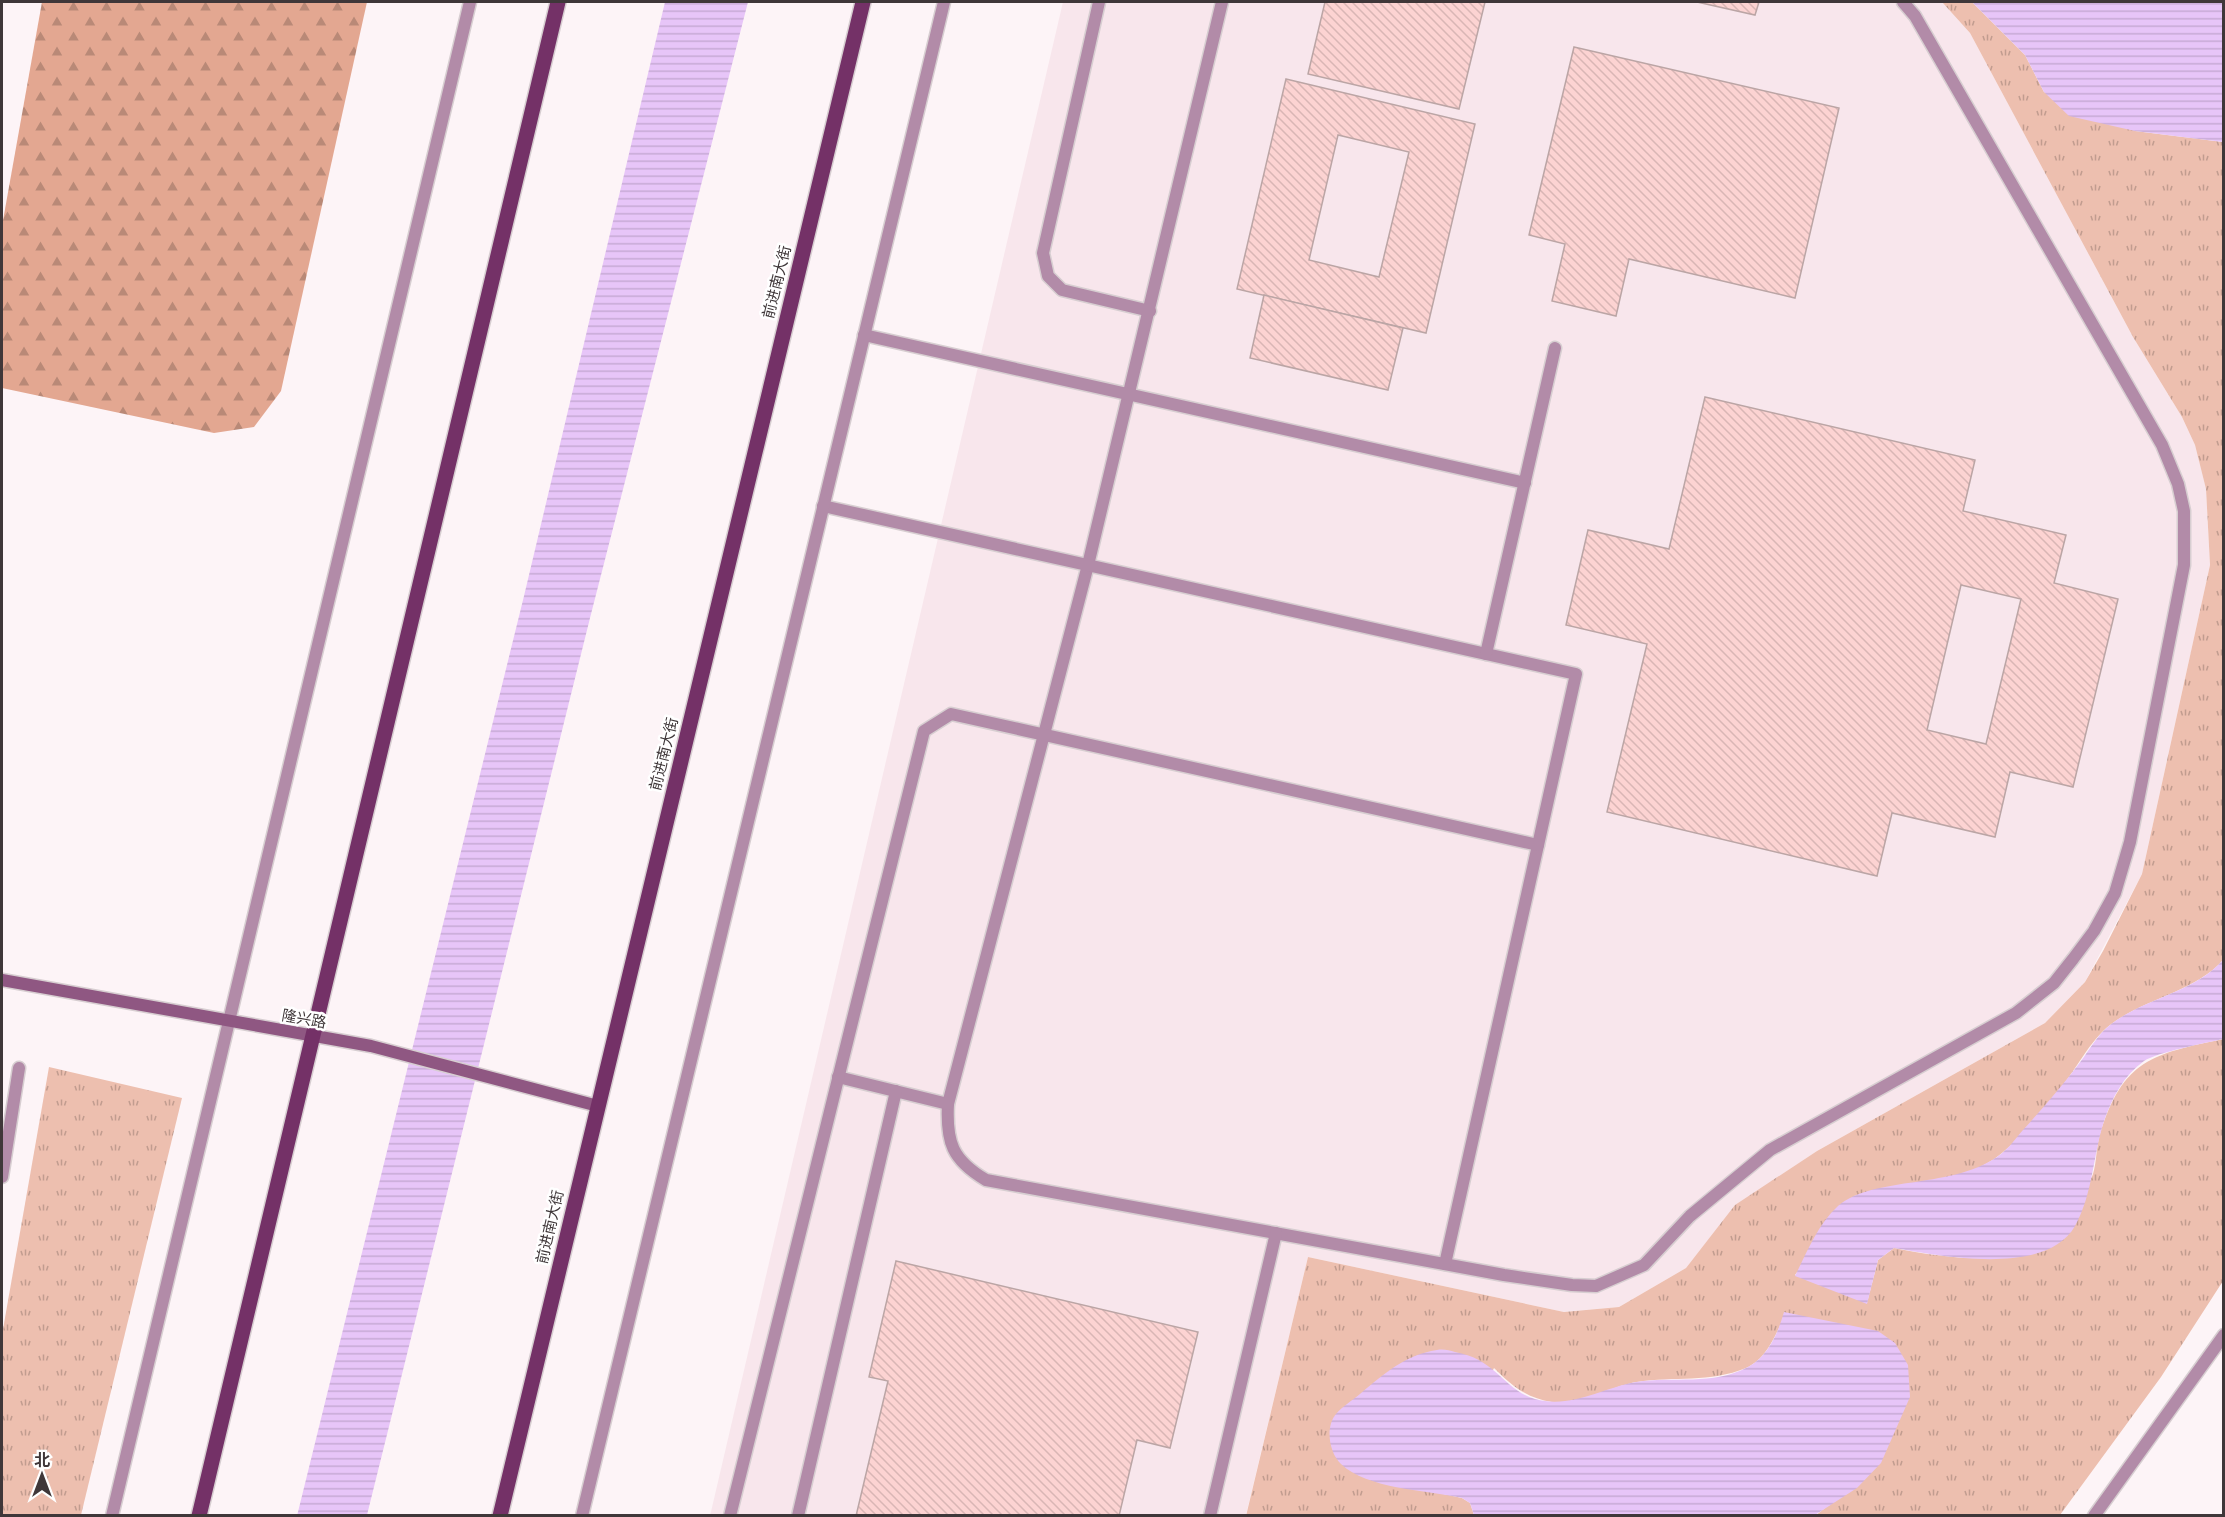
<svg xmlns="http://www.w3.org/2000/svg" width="2225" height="1517" font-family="Mulish,'Noto Sans SC',sans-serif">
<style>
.built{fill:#f8e6ec}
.grass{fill:url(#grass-tufts)}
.forest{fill:url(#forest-firs)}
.water{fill:url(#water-rules)}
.building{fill:url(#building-back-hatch);stroke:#bba5a5;stroke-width:1.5;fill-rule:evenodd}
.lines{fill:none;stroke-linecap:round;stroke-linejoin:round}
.lane-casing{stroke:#d7ced1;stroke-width:15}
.street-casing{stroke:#d7ced1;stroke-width:15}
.secondary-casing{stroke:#d7ced1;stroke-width:15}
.primary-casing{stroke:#d7ced1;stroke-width:18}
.lane{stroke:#b28ba8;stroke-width:12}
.street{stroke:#b28ba8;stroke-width:12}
.secondary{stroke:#8f5782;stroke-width:12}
.primary{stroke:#743167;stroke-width:15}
.labels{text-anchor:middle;stroke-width:5;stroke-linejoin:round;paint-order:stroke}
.street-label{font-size:15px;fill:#3f3739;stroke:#fff}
</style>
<defs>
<pattern id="grass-tufts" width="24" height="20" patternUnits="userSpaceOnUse" patternTransform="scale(1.5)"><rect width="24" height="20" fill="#edbfaf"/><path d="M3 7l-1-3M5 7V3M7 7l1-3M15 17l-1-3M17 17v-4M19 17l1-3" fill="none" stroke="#c19c8f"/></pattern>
<pattern id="forest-firs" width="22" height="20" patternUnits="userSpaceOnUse" patternTransform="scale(1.5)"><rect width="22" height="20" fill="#e3a791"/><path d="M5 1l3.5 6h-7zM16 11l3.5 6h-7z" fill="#b98977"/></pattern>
<pattern id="water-rules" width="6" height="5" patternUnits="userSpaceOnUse" patternTransform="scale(1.5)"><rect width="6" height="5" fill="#e7c5f8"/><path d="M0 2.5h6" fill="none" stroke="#c7aad5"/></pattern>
<pattern id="building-back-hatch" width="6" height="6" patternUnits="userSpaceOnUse" patternTransform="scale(1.5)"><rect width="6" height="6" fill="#fcd3d2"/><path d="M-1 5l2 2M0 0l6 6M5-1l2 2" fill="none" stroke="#d9b6b5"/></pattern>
</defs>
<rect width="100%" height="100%" fill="#fdf4f7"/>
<path class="built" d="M 1063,2 L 1942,2 L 1970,33 L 2133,337 L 2182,417 L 2195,445 L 2206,489 L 2210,565 L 2142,874 L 2085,982 L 2045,1023 L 1817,1151 L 1736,1205 L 1686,1268 L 1619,1307 L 1564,1312 L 1308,1257 L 1246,1515 L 710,1516 Z"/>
<g class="grass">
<path d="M 1942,2 L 1972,2 L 2025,55 L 2044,92 L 2135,131 L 2223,142 L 2223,960 C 2195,992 2145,998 2110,1025 C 2090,1040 2074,1073 2057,1093 C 2040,1113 2022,1137 2002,1153 C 1964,1185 1901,1185 1854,1196 L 1795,1275 L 1867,1303 L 1878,1260 L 1894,1248 C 1946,1258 1985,1263 2037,1252 C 2049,1236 2088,1190 2093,1174 C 2097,1161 2096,1147 2100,1134 C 2123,1059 2153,1054 2223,1039 L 2223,1281 L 2161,1377 L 2060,1515 L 1815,1516 L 1830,1504 L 1780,1326 C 1772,1342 1764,1360 1746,1368 C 1710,1383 1674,1376 1637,1382 C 1610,1386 1579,1407 1552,1402 C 1526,1398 1511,1385 1494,1368 L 1434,1492 L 1462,1498 L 1470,1503 L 1474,1515 L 1246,1516 L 1308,1257 L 1564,1312 L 1619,1307 L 1686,1268 L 1735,1205 L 1817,1151 L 2045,1023 L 2085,982 L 2103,951 L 2142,874 L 2210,565 L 2206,489 L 2195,445 L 2182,417 L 2133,337 L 1970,33 Z"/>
<path d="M 49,1067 L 182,1098 L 81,1515 L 2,1515 L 2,1335 Z"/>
</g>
<path class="forest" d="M 42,2 L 367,2 L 281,391 L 254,427 L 214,433 L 2,388 L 2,226 Z"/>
<g class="water">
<path d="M 665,2 L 748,2 L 590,618 L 367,1515 L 297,1516 L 524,596 Z"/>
<path d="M 1972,2 L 2223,2 L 2223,142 L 2135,131 L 2069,116 L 2044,92 L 2025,55 Z"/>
<path d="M 2223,960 L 2223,1039 C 2206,1043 2158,1052 2144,1061 C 2124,1075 2112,1098 2104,1121 C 2093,1155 2093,1194 2075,1226 C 2046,1277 1941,1256 1894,1248 L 1878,1260 L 1867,1304 L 1795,1276 C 1807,1252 1818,1224 1838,1206 C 1874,1175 1955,1190 2001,1154 C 2009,1148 2016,1138 2023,1130 C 2043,1108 2063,1085 2081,1061 C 2090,1049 2098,1034 2110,1025 C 2144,998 2194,993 2223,960 Z"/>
<path d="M 1784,1312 L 1878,1331 L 1895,1343 L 1908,1365 L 1910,1397 L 1881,1463 L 1857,1488 L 1815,1515 L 1474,1515 L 1470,1503 L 1462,1498 C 1426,1490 1367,1489 1341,1464 C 1329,1453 1325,1427 1336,1414 C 1343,1406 1353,1400 1360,1394 C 1385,1373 1405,1355 1437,1350 C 1443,1349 1449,1350 1455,1352 C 1496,1359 1504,1390 1535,1399 C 1571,1409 1602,1388 1636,1382 C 1673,1376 1713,1386 1748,1367 C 1768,1356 1778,1333 1784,1312 Z"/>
</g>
<g class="building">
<path d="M 1325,2 L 1485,2 L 1459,109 L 1308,74 Z"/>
<path d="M 1697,2 L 1759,2 L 1755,15 Z"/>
<path d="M 1574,47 L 1839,108 L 1795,298 L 1629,259 L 1616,316 L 1552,301 L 1565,244 L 1529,235 Z"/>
<path d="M 1286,79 L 1475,124 L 1426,333 L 1237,289 ZM 1338,135 L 1409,152 L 1379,277 L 1309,260 Z"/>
<path d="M 1264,295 L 1403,328 L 1388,390 L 1250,358 Z"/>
<path d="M 1705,397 L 1975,460 L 1963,511 L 2066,535 L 2054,583 L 2118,599 L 2073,787 L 2010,772 L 1995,837 L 1892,813 L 1877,876 L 1607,812 L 1647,644 L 1566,625 L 1588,530 L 1669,549 ZM 1961,585 L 2021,599 L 1986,744 L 1927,730 Z"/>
<path d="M 896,1261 L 1198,1332 L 1170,1448 L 1137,1440 L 1119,1516 L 856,1516 L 888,1381 L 869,1377 Z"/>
</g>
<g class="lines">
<defs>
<g id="lane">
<path d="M 1099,2 L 1043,253 L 1048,276 L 1062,290 L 1150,311"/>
<path d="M 1222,2 L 1088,565 L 948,1104 C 946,1142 952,1160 986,1180 L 1504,1275 L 1572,1285 L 1596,1286 L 1644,1265 L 1690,1216 L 1770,1150 L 2016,1013 L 2054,983 L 2073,959 L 2094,931 L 2115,893 L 2130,842 L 2184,565 L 2184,511 L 2178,484 L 2162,445 L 1915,16 L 1903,2"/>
<path d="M 864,335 L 1525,483"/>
<path d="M 823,506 L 1576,674 L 1445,1264"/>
<path d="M 1486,654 L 1555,348"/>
<path d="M 838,1077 L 948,1104"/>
<path d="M 2,1177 L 19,1068"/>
<path d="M 730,1516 L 924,731 L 951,714 L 1538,845"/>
<path d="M 798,1516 L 896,1091"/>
<path d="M 1210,1516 L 1276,1233"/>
</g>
<g id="street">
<path d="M 112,1516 L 470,2"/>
<path d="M 582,1516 L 944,2"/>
<path d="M 2094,1516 L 2224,1335"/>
</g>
<path id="secondary" d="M 2,980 L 371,1046 L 598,1106"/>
<g id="primary">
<path d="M 199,1516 L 558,2"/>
<path d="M 500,1516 L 863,2"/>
</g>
</defs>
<use href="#lane" class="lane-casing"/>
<use href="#street" class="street-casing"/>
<use href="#secondary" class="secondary-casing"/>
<use href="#primary" class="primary-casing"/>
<use href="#lane" class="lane"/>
<use href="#street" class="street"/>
<use href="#secondary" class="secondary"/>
<use href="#primary" class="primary"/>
</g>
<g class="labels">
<g class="street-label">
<text transform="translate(777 282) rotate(-76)" y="5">前进南大街</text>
<text transform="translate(664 754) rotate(-76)" y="5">前进南大街</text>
<text transform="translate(304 1019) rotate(10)" y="5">隆兴路</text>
<text transform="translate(550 1227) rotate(-77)" y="5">前进南大街</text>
</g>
</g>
<rect width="2225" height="1517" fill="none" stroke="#3f3739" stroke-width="6"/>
<g transform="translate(42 1475)" stroke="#ffffff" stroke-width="4.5" paint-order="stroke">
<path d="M0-4.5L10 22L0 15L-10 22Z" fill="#3f3739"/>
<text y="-9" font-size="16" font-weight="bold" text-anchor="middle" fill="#3f3739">北</text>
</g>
</svg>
